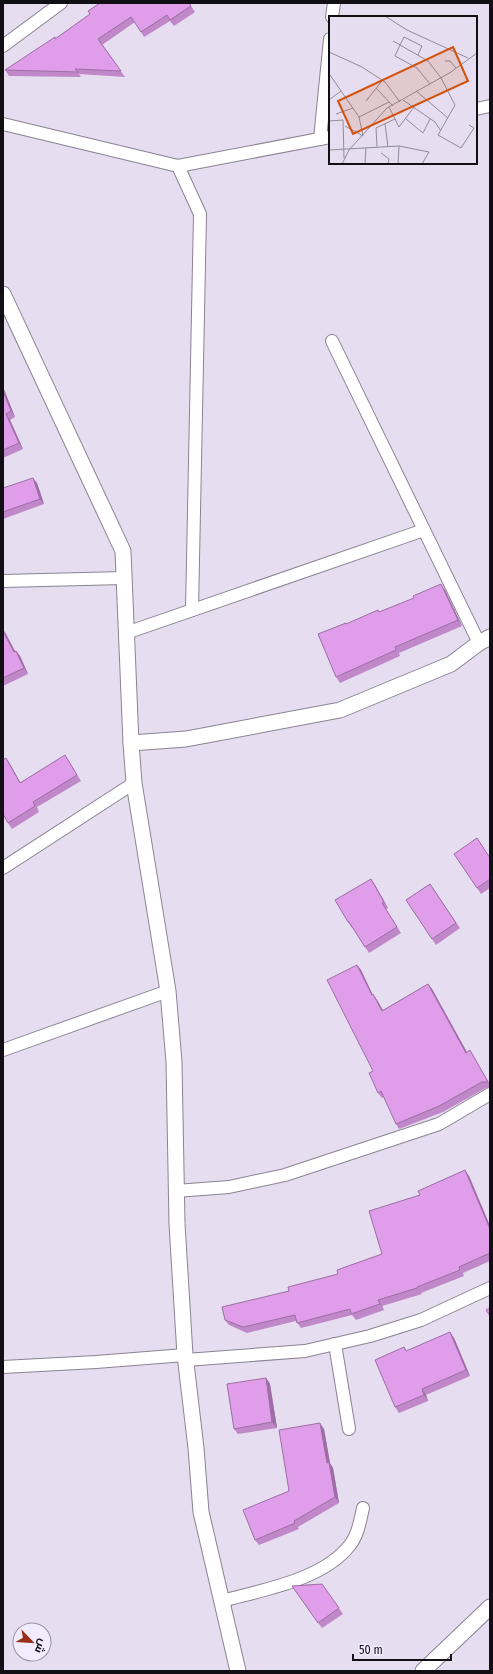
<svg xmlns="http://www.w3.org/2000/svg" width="493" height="1674" font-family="'Fira Sans Condensed',Cairo,sans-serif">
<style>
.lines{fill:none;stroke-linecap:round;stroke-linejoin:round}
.minor-casing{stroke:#8a8393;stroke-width:14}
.tertiary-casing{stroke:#8a8393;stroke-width:17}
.minor{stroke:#fff;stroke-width:12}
.tertiary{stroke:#fff;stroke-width:15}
.wall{fill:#c087c9}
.shaded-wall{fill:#9c6ea4}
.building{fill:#df9dea;stroke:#9c6ea4}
.inset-road{fill:none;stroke:#918b98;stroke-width:1}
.view{fill:#d2520d;fill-opacity:0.15;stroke:#d2520d;stroke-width:2}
.inset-edge{fill:none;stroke:#110e14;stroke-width:2}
</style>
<rect width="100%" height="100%" fill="#e6def0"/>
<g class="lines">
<defs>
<g id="minor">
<path d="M 332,17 L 334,3"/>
<path d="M 3,46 L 61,3"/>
<path d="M 476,109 L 490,106"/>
<path d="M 3,124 L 178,166 L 330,137"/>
<path d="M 320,139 L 330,39"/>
<path d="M 178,166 L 200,214 L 192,610"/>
<path d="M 332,341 L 479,643"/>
<path d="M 3,581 L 124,578"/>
<path d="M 126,633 L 424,530"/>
<path d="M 3,868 L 134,783"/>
<path d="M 3,1050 L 168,991"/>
<path d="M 176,1191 L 229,1187 L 285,1175 L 439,1124 L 490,1094"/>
<path d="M 335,1344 L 349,1429"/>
<path d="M 186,1360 L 305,1351 L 370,1336 L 421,1320 L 490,1288"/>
<path d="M 3,1367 L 96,1362 L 185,1355"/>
<path d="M 222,1601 C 262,1590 323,1580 350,1545 C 358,1535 360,1521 363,1508"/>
</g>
<g id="tertiary">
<path d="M 3,294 L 123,551 L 131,743 L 134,783 L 168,991 L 174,1062 L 177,1224 L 185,1355 L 196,1448 L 201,1512 L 238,1671"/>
<path d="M 131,743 L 186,739 L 340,710 L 451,664 L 479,643 L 490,637"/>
<path d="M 423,1671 L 490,1607"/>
</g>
</defs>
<use href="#minor" class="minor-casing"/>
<use href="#tertiary" class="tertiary-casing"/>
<use href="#minor" class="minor"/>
<use href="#tertiary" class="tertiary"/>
</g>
<g class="wall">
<path d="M 189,3 L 195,12 L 174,26 L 170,21 L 144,37 L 135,22 L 102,45 L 125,77 L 79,74 L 81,77 L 9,76 L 5,70 L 55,39 L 90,14 Z"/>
<path d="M 3,387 L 15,417 L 10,420 L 23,449 L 3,458 Z"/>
<path d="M 37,483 L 44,504 L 3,519 L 3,488 Z"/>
<path d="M 445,590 L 462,626 L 399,653 L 400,656 L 340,683 L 336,677 L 346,623 L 347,624 L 379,612 Z"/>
<path d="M 3,630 L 15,651 L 16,651 L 20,656 L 28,674 L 3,686 Z"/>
<path d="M 65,755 L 81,781 L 37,807 L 39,812 L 12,829 L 8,823 L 10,764 L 20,783 Z"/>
<path d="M 454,854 L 490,858 L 490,888 L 481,894 Z"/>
<path d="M 430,884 L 460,928 L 436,945 L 406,900 Z"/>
<path d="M 375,885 L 388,908 L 386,909 L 401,933 L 369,953 L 353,928 L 352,928 L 348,922 Z"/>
<path d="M 357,965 L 361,970 L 373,995 L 377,1000 L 383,1010 L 428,984 L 432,989 L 467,1052 L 473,1056 L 490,1084 L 490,1087 L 486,1088 L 443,1112 L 399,1129 L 396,1124 L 384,1097 L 382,1098 L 378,1093 L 373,1071 Z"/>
<path d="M 469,1176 L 490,1226 L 490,1261 L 463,1273 L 464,1276 L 421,1293 L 422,1294 L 382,1306 L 384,1310 L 356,1320 L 352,1315 L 301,1328 L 296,1321 L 247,1333 L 229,1325 L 225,1320 L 289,1291 L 338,1274 L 382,1254 L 420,1195 Z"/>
<path d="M 454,1338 L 470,1376 L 426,1395 L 428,1401 L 399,1413 L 395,1407 L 404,1347 L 407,1351 Z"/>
<path d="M 266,1378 L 270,1384 L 277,1428 L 238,1434 L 234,1429 Z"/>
<path d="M 324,1429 L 330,1463 L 333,1468 L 339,1503 L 298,1527 L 299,1529 L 259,1545 L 255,1540 L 289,1491 Z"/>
<path d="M 322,1584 L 343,1614 L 322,1628 L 292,1586 Z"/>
</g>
<g class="shaded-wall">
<path d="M 3,387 L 15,417 L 11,411 L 3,391 Z"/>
<path d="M 6,414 L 10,420 L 23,449 L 19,443 Z"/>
<path d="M 33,478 L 37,483 L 44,504 L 40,499 Z"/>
<path d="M 441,584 L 445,590 L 462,626 L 458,620 Z"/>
<path d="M 3,630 L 5,632 L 18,657 L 14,652 Z"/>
<path d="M 16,651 L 20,656 L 28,674 L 24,668 Z"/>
<path d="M 6,758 L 10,764 L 24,789 L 20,783 Z"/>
<path d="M 371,879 L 375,885 L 388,908 L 384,902 Z"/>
<path d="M 357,965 L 361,970 L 375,1000 L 372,995 Z"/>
<path d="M 428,984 L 432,989 L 470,1058 L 466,1053 Z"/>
<path d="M 373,994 L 377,1000 L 386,1016 L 382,1011 Z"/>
<path d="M 465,1170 L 469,1176 L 490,1226 L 490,1229 Z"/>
<path d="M 378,1300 L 382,1306 L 384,1310 L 380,1304 Z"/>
<path d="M 450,1332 L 454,1338 L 470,1376 L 466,1370 Z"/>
<path d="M 266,1378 L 270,1384 L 277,1428 L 272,1422 Z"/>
<path d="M 422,1389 L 426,1395 L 428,1401 L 424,1395 Z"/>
<path d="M 320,1423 L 324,1429 L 330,1463 L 333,1468 L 339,1503 L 335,1497 L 327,1463 Z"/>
</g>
<g class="building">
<path d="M 100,3 L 189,3 L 191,6 L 170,20 L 167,15 L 141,32 L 131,17 L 98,39 L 121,71 L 75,69 L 78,72 L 5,70 L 55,37 L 55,39 L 90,14 L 88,11 Z"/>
<path d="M 3,391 L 11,411 L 6,414 L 19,443 L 3,450 Z"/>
<path d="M 33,478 L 40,499 L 3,512 L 3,488 Z"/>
<path d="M 441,584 L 458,620 L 395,647 L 396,650 L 336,677 L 318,634 L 346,623 L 346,624 L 378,610 L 379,612 L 414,598 L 413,596 Z"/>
<path d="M 3,631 L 14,652 L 16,651 L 24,668 L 3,678 Z"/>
<path d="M 65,755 L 77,775 L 33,802 L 35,806 L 8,823 L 3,814 L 3,760 L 6,758 L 20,783 Z"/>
<path d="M 477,838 L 490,858 L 490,879 L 477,888 L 454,854 Z"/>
<path d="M 371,879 L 384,902 L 382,903 L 397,927 L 365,947 L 349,922 L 348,922 L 335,900 Z"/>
<path d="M 430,884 L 456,923 L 432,939 L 406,900 Z"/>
<path d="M 357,965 L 372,995 L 373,994 L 382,1011 L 428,984 L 466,1053 L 470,1050 L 488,1082 L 482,1082 L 439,1106 L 396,1124 L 381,1091 L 378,1093 L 369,1073 L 373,1071 L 327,980 Z"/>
<path d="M 465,1170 L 490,1229 L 490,1253 L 459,1267 L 460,1270 L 417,1287 L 417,1288 L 378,1300 L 380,1304 L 351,1314 L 350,1309 L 297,1323 L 295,1315 L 243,1327 L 225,1320 L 222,1307 L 289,1291 L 288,1287 L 338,1274 L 337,1270 L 382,1254 L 369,1211 L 420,1195 L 418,1191 Z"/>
<path d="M 490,1308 L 490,1316 L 486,1310 Z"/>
<path d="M 450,1332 L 466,1370 L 422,1389 L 424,1395 L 395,1407 L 375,1360 L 404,1347 L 406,1351 Z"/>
<path d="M 266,1378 L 272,1422 L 234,1429 L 227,1384 Z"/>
<path d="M 320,1423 L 327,1463 L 329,1462 L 335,1497 L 294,1521 L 295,1523 L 255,1540 L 243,1510 L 289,1491 L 279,1430 Z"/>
<path d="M 322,1584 L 339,1608 L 318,1623 L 292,1586 Z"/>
</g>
<g transform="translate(329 16)">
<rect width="148" height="148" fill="#e6def0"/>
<path class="inset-road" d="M 56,0 L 78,14 L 139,42M 64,25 L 71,29 L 75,21 L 93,30 L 89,39M 0,36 L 33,51 L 56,66 L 71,86M 116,45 L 121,45 L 127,52M 1,59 L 30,101 L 34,120M 112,62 L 126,89 L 109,119 L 132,132 L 145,112 L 140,109M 101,68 L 88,52 L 66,40 L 71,29 L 99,45 L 112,62M 47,72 L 64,90M 87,75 L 119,102M 0,84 L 12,75M 74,84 L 106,106 L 112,115M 37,85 L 53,65M 60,91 L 70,111 L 85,91M 7,98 L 24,92M 30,101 L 60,86M 77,103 L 94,117 L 101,103M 0,105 L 14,104 L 15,142M 56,108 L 59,131M 16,110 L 34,120M 70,130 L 100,136 L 93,148M 48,131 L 47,112 L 66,103M 0,134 L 70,130 L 69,148M 52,137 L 60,143 L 59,148M 13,148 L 20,134 L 58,92 L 122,56 L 148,37M 36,148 L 37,132"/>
<path class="view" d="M 124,31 L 139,65 L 24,118 L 9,85 Z"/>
<rect width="148" height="148" class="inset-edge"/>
</g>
<rect width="493" height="1674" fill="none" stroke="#110e14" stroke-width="8"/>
<g transform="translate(32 1642) rotate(115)"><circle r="19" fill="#f3ebfe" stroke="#9993a0"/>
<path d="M0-3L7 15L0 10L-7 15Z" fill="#982f17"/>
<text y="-6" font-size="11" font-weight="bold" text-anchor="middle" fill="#110e14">ش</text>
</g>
<path d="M353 1654v6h98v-6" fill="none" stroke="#110e14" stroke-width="2"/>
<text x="359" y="1654" font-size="12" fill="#110e14" stroke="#f3ebfe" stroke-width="3" paint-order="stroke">50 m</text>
</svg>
